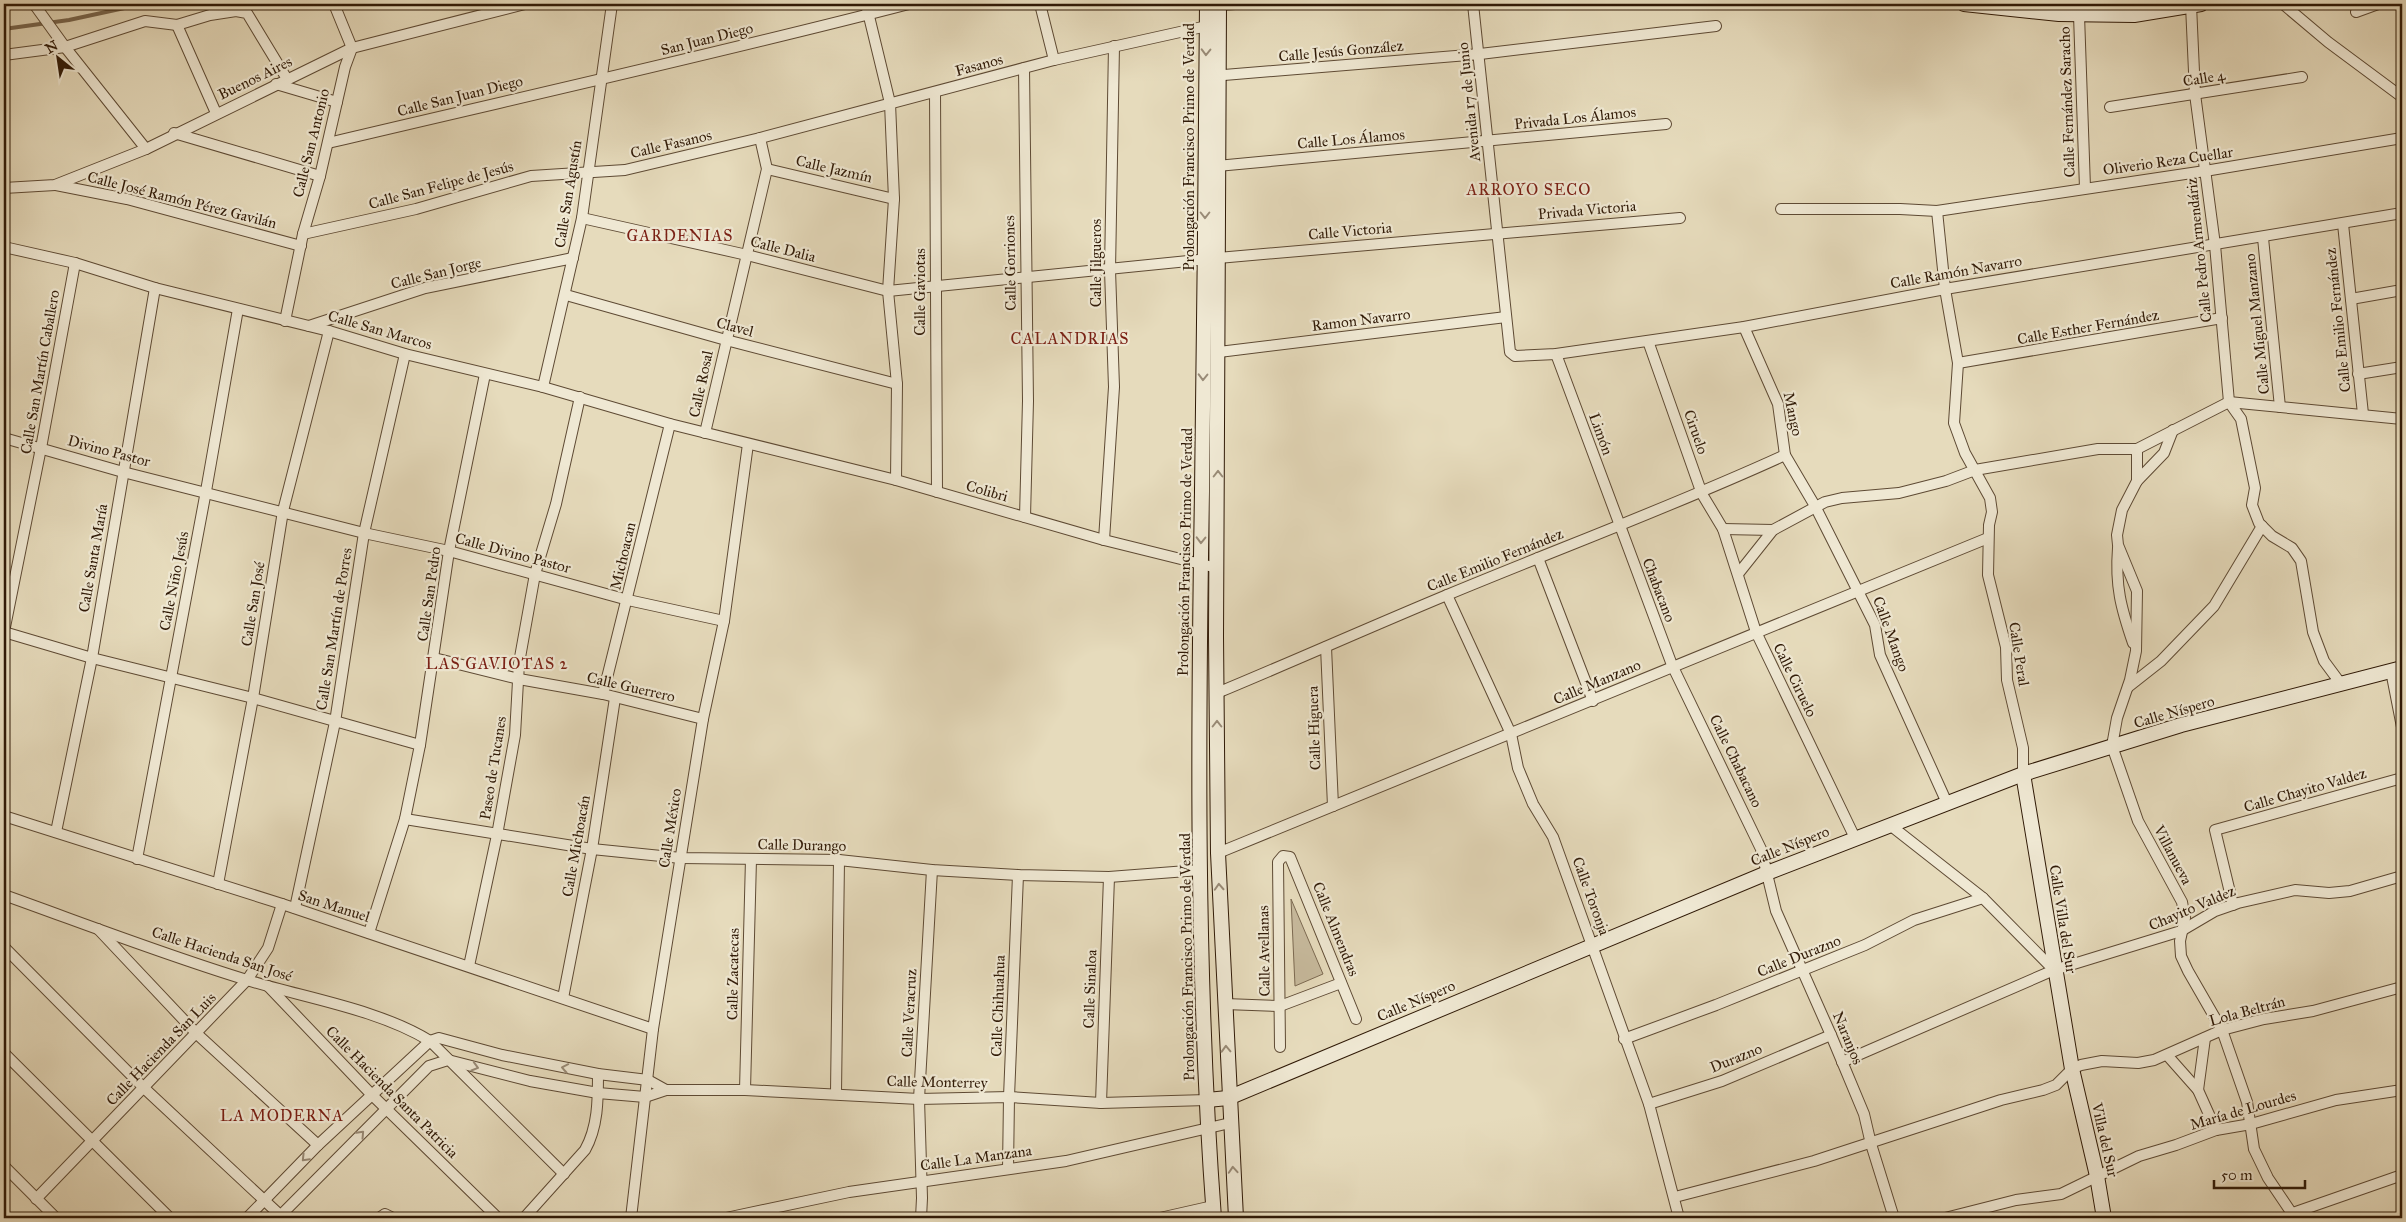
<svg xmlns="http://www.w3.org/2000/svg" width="2406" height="1222" font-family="'IM FELL Great Primer',serif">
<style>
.green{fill:#c7ba9d;stroke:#7c6a52}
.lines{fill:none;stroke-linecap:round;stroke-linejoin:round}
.stream{stroke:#78664e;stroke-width:4}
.street-casing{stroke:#5e4a34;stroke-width:12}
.secondary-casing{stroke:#301a07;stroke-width:16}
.street{stroke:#efe8d3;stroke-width:10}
.secondary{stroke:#efe8d3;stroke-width:14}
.oneway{stroke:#998b77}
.labels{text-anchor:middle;stroke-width:4.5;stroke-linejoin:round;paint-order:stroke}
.street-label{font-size:15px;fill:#301a07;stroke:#efe8d3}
.neighbourhood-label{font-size:16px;letter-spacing:1px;fill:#7a1f14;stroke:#efe8d3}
</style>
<rect width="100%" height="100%" fill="#e6dbbc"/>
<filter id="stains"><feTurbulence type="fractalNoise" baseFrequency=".004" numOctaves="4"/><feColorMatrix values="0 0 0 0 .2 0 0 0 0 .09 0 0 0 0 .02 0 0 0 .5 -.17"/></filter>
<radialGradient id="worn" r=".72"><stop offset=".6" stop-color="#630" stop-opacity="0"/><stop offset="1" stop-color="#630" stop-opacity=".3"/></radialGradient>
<path class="green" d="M 1291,899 L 1323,974 L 1295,986 Z"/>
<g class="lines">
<path class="stream" d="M 4,29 L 69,20 L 143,4"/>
<defs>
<g id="street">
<path d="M 34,4 L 65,47 L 146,149"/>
<path d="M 334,4 L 352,48"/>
<path d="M 866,4 L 890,103 L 894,199 L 888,291 L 897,384 L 896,480"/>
<path d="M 1040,4 L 1054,60"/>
<path d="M 1473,4 L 1510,352 L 1515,356 L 1556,354 L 1744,327 L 1945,289 L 2402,213"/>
<path d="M 2283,4 L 2328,42 L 2402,97"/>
<path d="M 1219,5 L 1235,4"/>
<path d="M 2191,5 L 2195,94 L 2215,245 L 2229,402"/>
<path d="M 2356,12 L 2378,4"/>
<path d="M 2079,15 L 2085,188"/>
<path d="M 177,25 L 216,113"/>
<path d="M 4,55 L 65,47 L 145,21 L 177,25 L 210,15 L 236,11 L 247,13 L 287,79"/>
<path d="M 1024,68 L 1028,401 L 1025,517"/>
<path d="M 1212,76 L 1480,54 L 1716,26"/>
<path d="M 276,84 L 337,102"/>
<path d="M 935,92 L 937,492"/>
<path d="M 2110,107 L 2302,77"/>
<path d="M 174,133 L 320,176"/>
<path d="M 328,143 C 522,97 716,54 909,4"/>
<path d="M 1217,166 L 1666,124"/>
<path d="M 767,169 L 894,199"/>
<path d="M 56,185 L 127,199 L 301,246"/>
<path d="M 4,188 L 55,185 L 146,149 L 352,48 L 525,4"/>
<path d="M 1781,209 L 1900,209 L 1937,211 L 2205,171 L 2402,138"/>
<path d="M 1937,211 L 1945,289 L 1958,363 L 1954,423 L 1965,453 L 1990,498 L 1992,512 L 1989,525 L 1988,575 L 2006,647 L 2007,680 L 2023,748 L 2023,774"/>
<path d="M 582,218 L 747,255 L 888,291 L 1218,258 L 1680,218"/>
<path d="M 2343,224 L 2363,414"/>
<path d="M 303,234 L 416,209 L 531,176 L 625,170 L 760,138 L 1054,60 L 1207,26"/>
<path d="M 2263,238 L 2280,407"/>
<path d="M 4,247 L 75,263 L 155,288 L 329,331 L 405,354 L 543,387 L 670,424 L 896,480 L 1104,540 L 1217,568"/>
<path d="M 566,295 L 726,340 L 897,384"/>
<path d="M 2351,299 L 2402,290"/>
<path d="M 285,321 L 303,234 L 320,176 L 345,67 L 352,48"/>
<path d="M 309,326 L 425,288 L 573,258"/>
<path d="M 1744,327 L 1778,404 L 1785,455 L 1815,506 L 1875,625 L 1880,655 L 1947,803"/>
<path d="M 1648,341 L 1702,494 L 1723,529 L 1756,632 L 1855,838"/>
<path d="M 1219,352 L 1506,317"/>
<path d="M 1556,354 L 1672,665 L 1761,849 L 1776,911 L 1831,1035 L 1864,1114 L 1871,1144 L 1894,1218"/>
<path d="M 1958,363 L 2222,318"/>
<path d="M 2358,374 L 2402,367"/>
<path d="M 543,387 L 582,218 L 612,4"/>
<path d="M 2229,402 L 2241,419 L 2255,488 L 2252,505 L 2259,523 L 2272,536 L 2292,548 L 2301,561 L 2313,632 L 2324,661 L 2341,684"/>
<path d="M 705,433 L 767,169 L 760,138"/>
<path d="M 4,438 L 123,472 L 364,533 L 449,551 L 628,600 L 724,621"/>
<path d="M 2137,449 L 2137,481 L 2122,510 L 2117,535 L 2118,545 L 2137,591 L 2136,651 L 2130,680 L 2117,718 L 2112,746 L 2138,821 L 2182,902 L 2185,918 L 2180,941 L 2181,956 L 2188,971 L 2222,1030 L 2247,1102 L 2254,1149 L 2268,1178 L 2295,1218"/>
<path d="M 2137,481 L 2164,453 L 2173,430"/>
<path d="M 1723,529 L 1773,530"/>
<path d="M 1104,540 L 1114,387 L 1110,270 L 1114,46"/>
<path d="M 2118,548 C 2115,586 2121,608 2133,643"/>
<path d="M 1538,558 L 1593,701"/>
<path d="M 1738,574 L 1773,530 L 1825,502 L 1842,498 L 1899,493 L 1946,481 L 1975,470 L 2098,449 L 2137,449 L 2229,402 L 2402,419"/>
<path d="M 1447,595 L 1511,734 L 1518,768 L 1533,804 L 1553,837 L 1649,1104 L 1679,1218"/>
<path d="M 4,632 L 92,658 L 253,698 L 420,745"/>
<path d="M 4,632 L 41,448 L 75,263"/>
<path d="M 1326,647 L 1333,806"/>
<path d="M 434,658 L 519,679 L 603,694 L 703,719"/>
<path d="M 2391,671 L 2402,727"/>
<path d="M 2128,687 L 2161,661 L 2214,606 L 2262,526"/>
<path d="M 1217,693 C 1294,661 1370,627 1447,595 C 1560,548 1674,506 1785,455"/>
<path d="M 603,694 L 670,424"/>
<path d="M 4,816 L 282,904 L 653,1029"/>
<path d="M 405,819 L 592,849 L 681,858 L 839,860 L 932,870 L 1018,875 L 1109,877 L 1200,870"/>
<path d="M 1890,825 L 1983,898 L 2054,970"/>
<path d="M 56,832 L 92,658 L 155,288"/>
<path d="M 1218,853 L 1988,538"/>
<path d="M 137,859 L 206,491 L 238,309"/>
<path d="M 218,884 L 253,698 L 283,511 L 329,331"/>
<path d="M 4,895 C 85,924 165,955 247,980 C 305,998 378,1009 430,1041 L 564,1174"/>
<path d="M 2233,905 L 2215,830 L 2402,778"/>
<path d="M 295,908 L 335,722 L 364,533 L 405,354"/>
<path d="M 98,929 L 197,1034 L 318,1145"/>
<path d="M 369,933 L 405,819 L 420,745 L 449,551 L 485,374"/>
<path d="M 4,947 L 144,1088 L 281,1216"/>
<path d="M 469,966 L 497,835 L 515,735 L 519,663 L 535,574 L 556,504 L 580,397"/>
<path d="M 268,986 L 371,1094 L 498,1218"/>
<path d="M 563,998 L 592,849 L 615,698"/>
<path d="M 1225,1004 L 1280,1006 L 1341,983"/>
<path d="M 1624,1039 L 1716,1005 L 1865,945 L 1914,920 L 1983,898"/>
<path d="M 1280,1047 L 1278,862 L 1283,856 L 1290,857 L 1356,1019"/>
<path d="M 4,1053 L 170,1218"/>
<path d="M 2167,1055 L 2198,1090 L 2216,1130"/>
<path d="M 1842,1062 L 2054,970 L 2181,931 L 2215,911 L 2238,903 L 2295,890 L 2329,893 L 2350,891 L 2402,876"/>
<path d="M 745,1090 L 751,859"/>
<path d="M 2198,1090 L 2205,1038"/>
<path d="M 836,1093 L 839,860"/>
<path d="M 1101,1103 L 1109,877"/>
<path d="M 1649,1104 L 1722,1081 L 1831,1035"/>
<path d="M 4,1166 L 56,1218"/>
<path d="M 1008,1169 L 1009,1097 L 1018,875"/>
<path d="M 1675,1197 L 1814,1161 L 2001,1100 L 2043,1090 L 2056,1085 L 2072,1069 L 2081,1065 L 2102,1061 L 2138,1063 L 2154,1060 L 2222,1030 L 2264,1019 L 2313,1011 L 2402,987"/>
<path d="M 36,1199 L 247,980 L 268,948 L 282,904"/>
<path d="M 2293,1213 L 2402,1175"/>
<path d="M 247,1218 L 318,1145 L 430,1041 L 439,1038 L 502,1055 L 598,1074 L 648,1080 L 666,1090"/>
<path d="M 278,1218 L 429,1066 L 448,1060 L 530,1081 L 598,1093 L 645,1097 L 666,1090 L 745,1090 L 919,1099 L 1009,1097 L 1101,1103 L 1207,1100"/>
<path d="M 379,1218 L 385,1214 L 393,1218"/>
<path d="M 524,1218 L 585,1150 C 598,1127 598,1100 598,1074"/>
<path d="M 631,1218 L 653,1029 L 703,719 L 724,621 L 748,444"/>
<path d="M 726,1218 L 849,1192 L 1066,1161 L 1230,1123"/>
<path d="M 921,1218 L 922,1198 L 919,1099 L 932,870"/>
<path d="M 1160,1218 L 1213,1206"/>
<path d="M 1945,1218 L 2016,1200 L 2061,1194 L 2139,1156 L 2176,1145 L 2216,1130 L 2251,1124 L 2336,1100 L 2402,1090"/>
</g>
<g id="secondary">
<path d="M 1207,4 C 1206,167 1204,329 1202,492 C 1198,734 1196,977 1214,1218"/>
<path d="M 1219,4 L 1216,636 L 1218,853 L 1236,1218"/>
<path d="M 1964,4 L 2059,14 L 2134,15 L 2201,4"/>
<path d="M 2023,774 L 2072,1069 L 2097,1176 L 2104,1218"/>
<path d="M 1207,1100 L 1228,1098 L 1767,873 L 2023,774 L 2181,725 L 2402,668"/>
</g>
</defs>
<use href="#street" class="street-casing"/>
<use href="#secondary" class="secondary-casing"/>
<use href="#street" class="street"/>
<use href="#secondary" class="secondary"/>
</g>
<defs><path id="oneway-chevron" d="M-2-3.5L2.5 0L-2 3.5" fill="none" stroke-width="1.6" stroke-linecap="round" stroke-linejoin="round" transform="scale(1.25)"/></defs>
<g class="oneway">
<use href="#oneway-chevron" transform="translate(1206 52) rotate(91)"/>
<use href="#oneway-chevron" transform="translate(1205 215) rotate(90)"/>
<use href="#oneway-chevron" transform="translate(1203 377) rotate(91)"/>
<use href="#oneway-chevron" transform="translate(1218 474) rotate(-90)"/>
<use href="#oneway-chevron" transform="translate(1201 540) rotate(91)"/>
<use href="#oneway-chevron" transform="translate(1217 724) rotate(-90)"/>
<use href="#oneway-chevron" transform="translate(1219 887) rotate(-93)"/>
<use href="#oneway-chevron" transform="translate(1226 1049) rotate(-92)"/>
<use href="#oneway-chevron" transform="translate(475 1067) rotate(16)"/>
<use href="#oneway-chevron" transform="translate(565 1068) rotate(-169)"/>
<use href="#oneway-chevron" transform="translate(361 1134) rotate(-47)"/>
<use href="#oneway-chevron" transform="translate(305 1158) rotate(134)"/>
<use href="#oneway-chevron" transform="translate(1233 1170) rotate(-94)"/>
</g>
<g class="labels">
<g class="street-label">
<text transform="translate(707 39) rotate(-14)" y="5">San Juan Diego</text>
<text transform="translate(1341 51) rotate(-5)" y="5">Calle Jesús González</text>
<text transform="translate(979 65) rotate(-15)" y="5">Fasanos</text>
<text transform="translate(255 78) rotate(-26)" y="5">Buenos Aires</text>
<text transform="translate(2204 78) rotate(-9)" y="5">Calle 4</text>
<text transform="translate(460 96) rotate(-14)" y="5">Calle San Juan Diego</text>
<text transform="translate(1469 102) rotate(-96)" y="5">Avenida 17 de Junio</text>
<text transform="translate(2067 102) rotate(-92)" y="5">Calle Fernández Saracho</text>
<text transform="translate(1575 118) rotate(-6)" y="5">Privada Los Álamos</text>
<text transform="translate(1351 139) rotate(-5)" y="5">Calle Los Álamos</text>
<text transform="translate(311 143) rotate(-76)" y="5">Calle San Antonio</text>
<text transform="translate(671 144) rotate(-13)" y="5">Calle Fasanos</text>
<text transform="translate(1189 147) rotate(-90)" y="5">Prolongación Francisco Primo de Verdad</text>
<text transform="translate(2168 161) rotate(-8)" y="5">Oliverio Reza Cuellar</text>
<text transform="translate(834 169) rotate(13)" y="5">Calle Jazmín</text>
<text transform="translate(441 185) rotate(-15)" y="5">Calle San Felipe de Jesús</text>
<text transform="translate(568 194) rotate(-81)" y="5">Calle San Agustín</text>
<text transform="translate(182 200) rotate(14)" y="5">Calle José Ramón Pérez Gavilán</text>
<text transform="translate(1587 210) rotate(-5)" y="5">Privada Victoria</text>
<text transform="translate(1350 231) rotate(-5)" y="5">Calle Victoria</text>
<text transform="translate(783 249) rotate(14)" y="5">Calle Dalia</text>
<text transform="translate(2199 250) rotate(-96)" y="5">Calle Pedro Armendáriz</text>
<text transform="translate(1010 263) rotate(-91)" y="5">Calle Gorriones</text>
<text transform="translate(1096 263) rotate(-90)" y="5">Calle Jilgueros</text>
<text transform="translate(1956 272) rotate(-10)" y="5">Calle Ramón Navarro</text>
<text transform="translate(436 273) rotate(-14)" y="5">Calle San Jorge</text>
<text transform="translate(920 292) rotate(-90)" y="5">Calle Gaviotas</text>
<text transform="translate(1361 320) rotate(-7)" y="5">Ramon Navarro</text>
<text transform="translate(2338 320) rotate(-96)" y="5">Calle Emilio Fernández</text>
<text transform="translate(2257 324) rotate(-96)" y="5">Calle Miguel Manzano</text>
<text transform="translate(735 327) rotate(15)" y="5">Clavel</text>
<text transform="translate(2088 327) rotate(-10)" y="5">Calle Esther Fernández</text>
<text transform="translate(380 330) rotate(16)" y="5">Calle San Marcos</text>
<text transform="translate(40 372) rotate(-80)" y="5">Calle San Martín Caballero</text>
<text transform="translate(701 384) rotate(-78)" y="5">Calle Rosal</text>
<text transform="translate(1793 414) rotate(78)" y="5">Mango</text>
<text transform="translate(1696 432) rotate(71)" y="5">Ciruelo</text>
<text transform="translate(1601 434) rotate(70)" y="5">Limón</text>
<text transform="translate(109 451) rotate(15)" y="5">Divino Pastor</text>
<text transform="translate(987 491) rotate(16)" y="5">Colibri</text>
<text transform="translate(1185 552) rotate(-89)" y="5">Prolongación Francisco Primo de Verdad</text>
<text transform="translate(513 553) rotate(15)" y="5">Calle Divino Pastor</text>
<text transform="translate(623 556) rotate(-77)" y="5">Michoacan</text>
<text transform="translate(93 558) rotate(-80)" y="5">Calle Santa María</text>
<text transform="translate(1495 560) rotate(-22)" y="5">Calle Emilio Fernández</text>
<text transform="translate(174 581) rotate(-79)" y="5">Calle Niño Jesús</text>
<text transform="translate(1659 590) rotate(69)" y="5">Chabacano</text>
<text transform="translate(429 594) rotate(-82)" y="5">Calle San Pedro</text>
<text transform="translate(253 604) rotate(-81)" y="5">Calle San José</text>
<text transform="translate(334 629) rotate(-81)" y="5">Calle San Martín de Porres</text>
<text transform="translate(1891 634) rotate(70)" y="5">Calle Mango</text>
<text transform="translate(2019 654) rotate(81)" y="5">Calle Peral</text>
<text transform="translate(1795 680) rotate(64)" y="5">Calle Ciruelo</text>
<text transform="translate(1597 682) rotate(-23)" y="5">Calle Manzano</text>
<text transform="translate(631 687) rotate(13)" y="5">Calle Guerrero</text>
<text transform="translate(2174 712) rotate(-16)" y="5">Calle Níspero</text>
<text transform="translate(1314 728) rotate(-92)" y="5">Calle Higuera</text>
<text transform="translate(1736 761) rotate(64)" y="5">Calle Chabacano</text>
<text transform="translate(493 768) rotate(-81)" y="5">Paseo de Tucanes</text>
<text transform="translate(2305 790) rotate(-16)" y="5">Calle Chayito Valdez</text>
<text transform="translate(670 828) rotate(-81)" y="5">Calle México</text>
<text transform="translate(802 845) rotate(1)" y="5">Calle Durango</text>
<text transform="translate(576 846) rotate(-80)" y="5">Calle Michoacán</text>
<text transform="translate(1790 846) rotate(-22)" y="5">Calle Níspero</text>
<text transform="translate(2173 855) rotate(62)" y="5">Villanueva</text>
<text transform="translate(1591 896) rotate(70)" y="5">Calle Toronja</text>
<text transform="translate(334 906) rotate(18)" y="5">San Manuel</text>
<text transform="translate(2192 908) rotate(-23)" y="5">Chayito Valdez</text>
<text transform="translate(2063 919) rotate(81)" y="5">Calle Villa del Sur</text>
<text transform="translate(1336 929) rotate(68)" y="5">Calle Almendras</text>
<text transform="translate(1264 951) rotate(-91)" y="5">Calle Avellanas</text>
<text transform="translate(222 954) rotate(18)" y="5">Calle Hacienda San José</text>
<text transform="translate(1799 956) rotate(-22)" y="5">Calle Durazno</text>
<text transform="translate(1187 957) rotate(-91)" y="5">Prolongación Francisco Primo de Verdad</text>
<text transform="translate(733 974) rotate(-89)" y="5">Calle Zacatecas</text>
<text transform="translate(1090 989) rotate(-88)" y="5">Calle Sinaloa</text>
<text transform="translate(1416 1001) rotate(-23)" y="5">Calle Níspero</text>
<text transform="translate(998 1006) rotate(-88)" y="5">Calle Chihuahua</text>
<text transform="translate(2247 1011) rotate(-15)" y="5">Lola Beltrán</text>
<text transform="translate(909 1013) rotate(-87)" y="5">Calle Veracruz</text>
<text transform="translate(1848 1038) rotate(67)" y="5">Naranjos</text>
<text transform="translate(161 1049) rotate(-46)" y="5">Calle Hacienda San Luis</text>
<text transform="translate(1736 1058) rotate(-22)" y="5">Durazno</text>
<text transform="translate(937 1082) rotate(1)" y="5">Calle Monterrey</text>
<text transform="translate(392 1092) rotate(45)" y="5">Calle Hacienda Santa Patricia</text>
<text transform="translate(2243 1110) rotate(-16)" y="5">María de Lourdes</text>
<text transform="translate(2105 1140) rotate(77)" y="5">Villa del Sur</text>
<text transform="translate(976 1158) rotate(-8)" y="5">Calle La Manzana</text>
</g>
<g class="neighbourhood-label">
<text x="1529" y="195">ARROYO SECO</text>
<text x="680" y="241">GARDENIAS</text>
<text x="1070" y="344">CALANDRIAS</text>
<text x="497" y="669">LAS GAVIOTAS 2</text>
<text x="282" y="1121">LA MODERNA</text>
</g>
</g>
<rect width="2406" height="1222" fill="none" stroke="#e6dbbc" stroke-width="20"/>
<rect x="5" y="5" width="2396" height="1212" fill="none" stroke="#301a07" stroke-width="2.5"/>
<rect x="10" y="10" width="2386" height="1202" fill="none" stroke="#301a07"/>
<g transform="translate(58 58) rotate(330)" stroke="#efe8d3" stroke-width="4" paint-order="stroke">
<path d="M0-4L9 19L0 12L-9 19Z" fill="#301a07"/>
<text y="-8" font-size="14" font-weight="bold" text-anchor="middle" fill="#301a07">N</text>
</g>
<path d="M2214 1180v8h91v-8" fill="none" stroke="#301a07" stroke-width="2.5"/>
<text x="2221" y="1180" font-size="15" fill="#301a07" stroke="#efe8d3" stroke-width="4" paint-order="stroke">50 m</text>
<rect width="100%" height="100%" filter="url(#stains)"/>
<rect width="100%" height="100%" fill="url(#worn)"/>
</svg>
